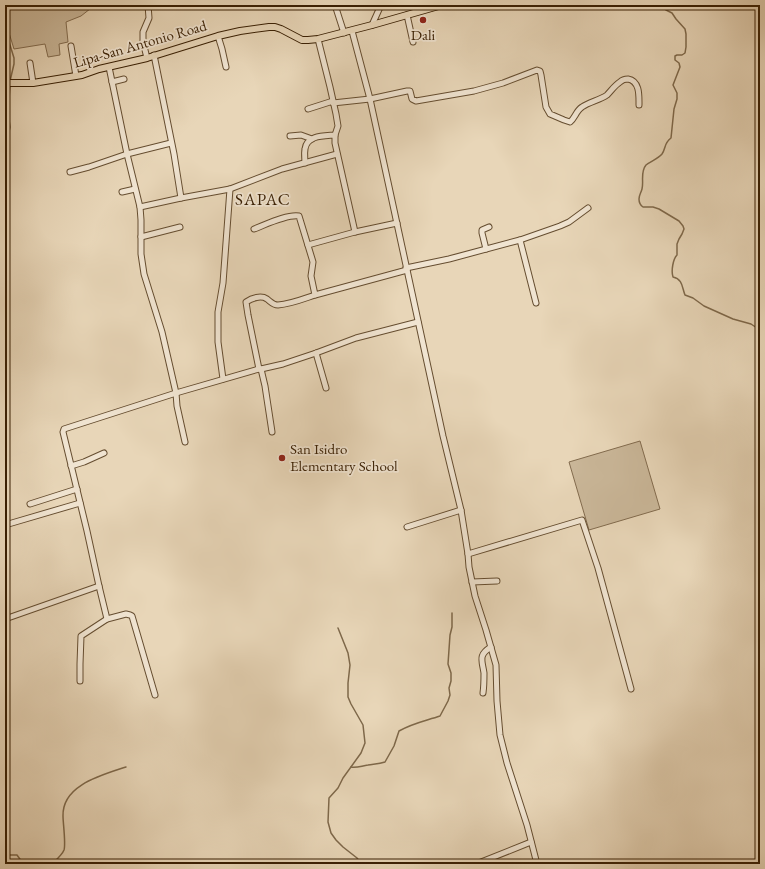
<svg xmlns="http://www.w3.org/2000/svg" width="765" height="869" font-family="'EB Garamond',serif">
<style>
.green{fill:#cab799;stroke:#826b4e}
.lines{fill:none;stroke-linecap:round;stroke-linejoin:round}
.stream{stroke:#7e684a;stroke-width:1.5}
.minor-casing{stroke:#654d30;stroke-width:7}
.major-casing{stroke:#391f03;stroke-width:8}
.minor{stroke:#f0e4d1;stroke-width:5}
.major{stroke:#e8d6b8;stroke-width:6}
.poi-dot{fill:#8f2418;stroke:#f0e4d1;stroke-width:1.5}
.labels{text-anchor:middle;stroke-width:3.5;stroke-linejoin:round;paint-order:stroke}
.poi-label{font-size:15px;fill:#391f03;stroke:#f0e4d1}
.street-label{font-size:15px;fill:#391f03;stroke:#f0e4d1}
.quarter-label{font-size:17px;letter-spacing:1px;fill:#391f03;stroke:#f0e4d1}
</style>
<rect width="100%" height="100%" fill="#e8d6b8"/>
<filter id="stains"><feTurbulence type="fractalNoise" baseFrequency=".005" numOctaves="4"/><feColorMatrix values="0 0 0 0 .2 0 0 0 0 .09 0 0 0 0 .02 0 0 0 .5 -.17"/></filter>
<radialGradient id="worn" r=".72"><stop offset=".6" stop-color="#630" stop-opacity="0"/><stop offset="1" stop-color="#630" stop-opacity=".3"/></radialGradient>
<g class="green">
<path d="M 5,5 L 95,5 L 81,16 L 66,22 L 68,42 L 59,44 L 60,55 L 48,57 L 45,44 L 14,49 L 5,20 Z"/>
<path d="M 640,441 L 660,509 L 589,530 L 569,462 Z"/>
</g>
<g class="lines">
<g class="stream">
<path d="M 662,5 L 666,10 L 672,13 L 676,19 L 685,29 L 686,34 L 686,47 L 685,53 L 682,55 L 677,55 L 675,56 L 675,60 L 679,63 L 680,67 L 673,85 L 677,93 L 677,99 L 674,109 L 671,138 C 664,143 666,148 662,154 C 658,159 651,161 646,165 C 640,172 644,182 642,189 C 641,193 639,195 639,199 C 639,202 640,205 643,207 L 653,207 L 659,209 L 679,221 L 683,226 L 684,229 L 682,234 L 679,239 L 677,244 L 677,255 C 673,259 671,271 673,277 C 683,279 682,288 685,295 L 693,298 L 704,306 L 733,319 L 751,324 L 760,330"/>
<path d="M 5,29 L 14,58 L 14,64 L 10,81"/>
<path d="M 5,170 L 7,165 L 7,158 L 6,146 L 10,127 L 8,112 L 10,85"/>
<path d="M 5,199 C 12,210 9,223 5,235"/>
<path d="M 338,628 L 348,653 L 350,665 L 348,683 L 348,697 L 351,704 L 363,725 L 365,743 L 361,753 L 343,778 L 338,788 L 329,798 L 328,822 L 331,833 L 336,840 L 343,847 L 357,858 L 361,864"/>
<path d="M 351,767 C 357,768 361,766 368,765 C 374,764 379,764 385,762 L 394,746 L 399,731 C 413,723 425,721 440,716 L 448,701 L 450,695 L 449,688 L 451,681 L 451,673 L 448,664 L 450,635 L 452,627 L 452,613"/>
<path d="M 5,853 L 10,855 L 17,855 L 22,862 L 22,864"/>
<path d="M 52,864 C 56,860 62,855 64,850 C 66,844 63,823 63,816 C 62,785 102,775 126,767"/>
</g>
<defs>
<g id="minor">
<path d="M 335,5 L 344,33"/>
<path d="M 407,15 L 413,42"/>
<path d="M 372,25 L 381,5"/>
<path d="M 352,31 L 370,99 L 443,436 L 461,510 L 468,554 L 469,567 L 475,596 L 486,630 L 496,665 L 497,701 L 500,735 L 507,763 L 527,825 L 537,864"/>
<path d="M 218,36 L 222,49 L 226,67"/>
<path d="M 318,39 L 330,87 L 336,114 L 338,126 L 335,135 L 335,143 L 355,232"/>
<path d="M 71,46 L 76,76"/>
<path d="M 154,55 L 174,154 L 181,198 L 230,189 L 282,169 L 337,154"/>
<path d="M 147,58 L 143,42 L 143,32 L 149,18 L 148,5"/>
<path d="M 30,63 L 33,83"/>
<path d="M 109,67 L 127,154 L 140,207 L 141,220 L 141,254 L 144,274 L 162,332 L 176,393 L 177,406 L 185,442"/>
<path d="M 112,82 L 124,79"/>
<path d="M 333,103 L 370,99 L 407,91 L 410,91 L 412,99 L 416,101 L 474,91 L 503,83 L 537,70 L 540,71 L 541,75 L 546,107 L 550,114 L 564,120 L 570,122 C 575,118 576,111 582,107 C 589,102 600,100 607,95 C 611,91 615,85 620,82 C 622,80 625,79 628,79 C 640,81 639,96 639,105"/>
<path d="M 308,109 L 333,101"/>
<path d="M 290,136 L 301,135 L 312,139"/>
<path d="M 305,163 C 305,159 304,154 305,149 C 307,135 324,136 335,135"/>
<path d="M 70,172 L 89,167 L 127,154 L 171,143"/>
<path d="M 122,192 L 135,189"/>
<path d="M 140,207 L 181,198"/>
<path d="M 254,229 C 265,225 287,214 299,216 L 313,262 L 311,276 L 315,295 L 407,270"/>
<path d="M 141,237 L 180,227"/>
<path d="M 520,240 L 536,303"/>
<path d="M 308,245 L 355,232 L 397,223"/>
<path d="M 486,249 L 482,233 L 482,230 L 489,227"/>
<path d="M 406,268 L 449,259 L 520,240 L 560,226 L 569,222 L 588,208"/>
<path d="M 316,353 L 326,388"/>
<path d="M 259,369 L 248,315 L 246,302 C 252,298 261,295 267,299 C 271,302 273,305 278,305 C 291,304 303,299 315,295"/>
<path d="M 261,369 L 265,386 L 272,432"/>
<path d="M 223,379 L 218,342 L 218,312 L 223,283 L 230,189"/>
<path d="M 71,466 L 84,462 L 104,453"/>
<path d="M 30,504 L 77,489"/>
<path d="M 5,525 L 80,503"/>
<path d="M 407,527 L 461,510"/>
<path d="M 468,554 L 582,520 L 598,568 L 631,689"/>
<path d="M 472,582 L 497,581"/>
<path d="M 5,619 L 99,586"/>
<path d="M 107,619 L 99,586 L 87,531 L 63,432 L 64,429 L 176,393 L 259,369 L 261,369 L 283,364 L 316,353 L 356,338 L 418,322"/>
<path d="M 80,681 L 80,664 L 81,636 L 107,619 L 126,614 L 130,615 L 132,616 L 155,695"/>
<path d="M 483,693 C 484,686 484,679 484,673 C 482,660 478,655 491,647"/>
<path d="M 476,864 L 531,842"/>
</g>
<path id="major" d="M 5,83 L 33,83 L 82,75 L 99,69 L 147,58 L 218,36 L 240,31 L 269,27 L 275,27 L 281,29 L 302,40 L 308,40 L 318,39 L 372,25 L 442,5"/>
</defs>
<use href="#minor" class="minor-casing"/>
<use href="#major" class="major-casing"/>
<use href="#minor" class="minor"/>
<use href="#major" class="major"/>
</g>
<g class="poi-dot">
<circle cx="423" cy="20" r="4"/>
<circle cx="282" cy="458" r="4"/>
</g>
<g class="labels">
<g class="poi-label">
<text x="423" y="40">Dali</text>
<text x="290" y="454" text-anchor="start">San Isidro<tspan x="290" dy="17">Elementary School</tspan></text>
</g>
<g class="street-label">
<text transform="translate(140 44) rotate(-16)" y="5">Lipa-San Antonio Road</text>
</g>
<g class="quarter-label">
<text x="263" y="205">SAPAC</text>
</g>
</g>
<rect width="765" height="869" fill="none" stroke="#e8d6b8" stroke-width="20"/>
<rect x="6" y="6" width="753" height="857" fill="none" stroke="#391f03" stroke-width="2"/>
<rect x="10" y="10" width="745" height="849" fill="none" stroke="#391f03"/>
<rect width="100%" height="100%" filter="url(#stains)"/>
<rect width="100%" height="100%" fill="url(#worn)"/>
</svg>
